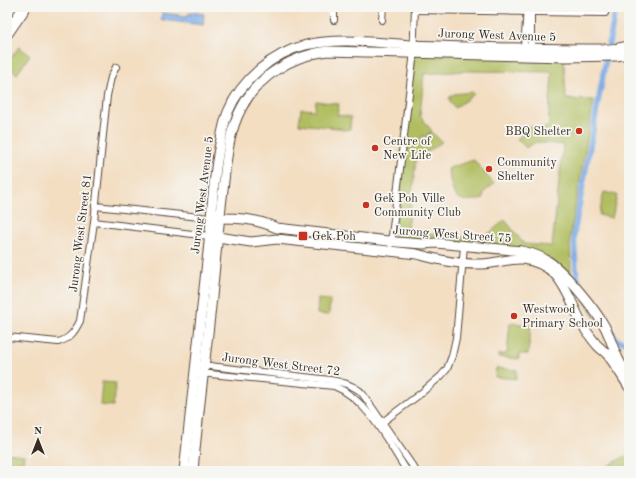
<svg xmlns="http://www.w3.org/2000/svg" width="636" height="478" font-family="'Old Standard TT',serif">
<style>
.green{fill:#b1be61;stroke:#767440}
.water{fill:#7cabe6;stroke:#5c6a82}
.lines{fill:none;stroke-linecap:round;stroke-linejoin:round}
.canal{stroke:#7cabe6;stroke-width:5.5}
.street-casing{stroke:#574537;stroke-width:8}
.secondary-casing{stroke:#574537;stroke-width:11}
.highway-casing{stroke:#574537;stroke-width:13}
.street{stroke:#fff;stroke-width:6}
.secondary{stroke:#fff;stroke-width:9}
.highway{stroke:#fff;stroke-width:11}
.poi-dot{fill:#c8321e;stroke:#f6f6f2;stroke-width:1.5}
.labels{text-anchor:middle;stroke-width:3.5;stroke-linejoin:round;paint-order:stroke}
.street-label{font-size:12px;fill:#3b2a1e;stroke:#f6f6f2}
.poi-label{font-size:12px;fill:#3b2a1e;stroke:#f6f6f2;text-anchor:start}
</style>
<rect width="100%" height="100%" fill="#f6f6f2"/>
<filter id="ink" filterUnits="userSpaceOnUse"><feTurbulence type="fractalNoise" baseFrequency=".025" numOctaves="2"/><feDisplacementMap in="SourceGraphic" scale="8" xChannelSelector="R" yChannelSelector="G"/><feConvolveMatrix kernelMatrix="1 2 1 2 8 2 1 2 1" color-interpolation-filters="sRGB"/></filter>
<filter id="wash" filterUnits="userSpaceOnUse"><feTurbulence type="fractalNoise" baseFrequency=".012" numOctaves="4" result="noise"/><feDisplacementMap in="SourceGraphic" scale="16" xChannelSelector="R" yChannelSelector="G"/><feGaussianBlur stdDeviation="0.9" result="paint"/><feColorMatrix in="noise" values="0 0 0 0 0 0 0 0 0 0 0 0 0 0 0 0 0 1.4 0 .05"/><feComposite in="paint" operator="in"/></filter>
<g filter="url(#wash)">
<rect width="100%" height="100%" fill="#f3dec2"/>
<g class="green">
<path d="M 19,47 L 30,55 L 17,74 L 7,67 L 7,63 Z"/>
<path d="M 413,53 L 564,57 L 566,99 L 594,100 L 570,237 L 571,273 L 576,284 L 601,327 L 600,327 L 570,276 L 514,256 L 407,241 L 394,240 L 403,143 L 418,143 L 432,132 L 442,142 L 416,160 L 408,229 L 413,232 L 482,239 L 505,220 L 524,244 L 552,246 L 563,145 L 536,142 L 526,148 L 517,139 L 522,135 L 520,131 L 525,126 L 548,128 L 552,72 L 467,71 L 424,74 L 420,116 L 432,131 L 417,140 L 404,140 Z"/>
<path d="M 472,92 L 474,94 L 455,108 L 450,102 L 449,98 L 454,94 Z"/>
<path d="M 316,101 L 339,104 L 337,115 L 351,117 L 350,129 L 343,130 L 339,128 L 299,124 L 301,109 L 315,110 Z"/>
<path d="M 474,160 L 494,184 L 484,192 L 483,199 C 452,204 454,196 448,171 L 449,168 Z"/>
<path d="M 604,192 L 617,195 L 612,218 L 599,215 Z"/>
<path d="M 318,299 L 330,300 L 329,315 L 317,314 Z"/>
<path d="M 510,323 L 531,325 L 528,354 L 519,354 L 519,359 L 499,357 L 499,354 L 507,354 Z"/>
<path d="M 496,368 L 517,370 L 516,379 L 495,377 Z"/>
<path d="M 102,382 L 116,383 L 113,406 L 100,405 Z"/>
<path d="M 7,453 L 24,455 L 22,471 L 7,471 Z"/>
<path d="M 629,454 L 629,468 L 623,471 L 599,471 Z"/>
</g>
<path class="water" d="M 191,12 L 204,14 L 203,25 L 161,20 L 162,13 L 187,16 L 188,14 L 191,14 Z"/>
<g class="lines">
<g class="canal">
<path d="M 608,49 L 616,7"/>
<path d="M 584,292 L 579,284 L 576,269 L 574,234 L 606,59"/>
<path d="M 610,330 L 617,340 L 629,344"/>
</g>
</g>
</g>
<g filter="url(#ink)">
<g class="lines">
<defs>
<g id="street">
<path d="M 529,7 L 531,11 L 531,48"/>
<path d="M 415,10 L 605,13"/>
<path d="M 334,20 L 334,7"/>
<path d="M 382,20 L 383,7"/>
<path d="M 524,48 L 527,8"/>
<path d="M 95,206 L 210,218"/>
<path d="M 94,222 L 209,236"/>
<path d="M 391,244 L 413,60 L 415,7"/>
<path d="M 7,337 L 58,342 C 70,339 75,331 80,321 L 94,222 L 107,96 L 111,77 L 116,67"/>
<path d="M 201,365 L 330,380 C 342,382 354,385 362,393 L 416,471"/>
<path d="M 200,373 L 334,386 C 368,399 388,443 407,471"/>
<path d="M 380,424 L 420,394 L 441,376 L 447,369 L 452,356 L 456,338 L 464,246"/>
</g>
<g id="secondary">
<path d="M 214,218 C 240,218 253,218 277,228 L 397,242 L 423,244 L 436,243 L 522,251 C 531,253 540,256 548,261 C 565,272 595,309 605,327 C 612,341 615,357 624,369"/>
<path d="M 211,236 L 251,242 L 277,239 L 417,254 C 438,260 460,265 482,264 C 495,264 509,258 522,259 C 566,264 567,301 587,332 C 590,336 594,342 598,346 C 601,349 604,351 607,354 C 615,364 622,376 629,387"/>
<path d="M 184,471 L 209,243 C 212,210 213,177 220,144 C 222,133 224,122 228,112 C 241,80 273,53 306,45 C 340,37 377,43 412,45 C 471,48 531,48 591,49 L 614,49 L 629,46"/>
<path d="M 193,471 C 198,413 206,355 212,297 C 215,264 218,231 222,198 C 226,167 227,134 242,107 C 259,75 292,56 327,51 L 566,57 L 616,56 L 629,54"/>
</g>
<path id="highway" d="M 7,33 L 25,7"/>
</defs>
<use href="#street" class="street-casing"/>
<use href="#secondary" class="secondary-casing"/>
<use href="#highway" class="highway-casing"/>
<use href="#street" class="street"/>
<use href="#secondary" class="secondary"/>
<use href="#highway" class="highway"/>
</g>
</g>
<g class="poi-dot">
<circle cx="579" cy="131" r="4"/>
<circle cx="375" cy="148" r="4"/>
<circle cx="489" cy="169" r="4"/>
<circle cx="366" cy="205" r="4"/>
<rect x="298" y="231" width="10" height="10" rx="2"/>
<circle cx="514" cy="316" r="4"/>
</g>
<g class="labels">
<g class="street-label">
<text transform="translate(497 35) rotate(2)" y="4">Jurong West Avenue 5</text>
<text transform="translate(202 195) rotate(-83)" y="4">Jurong West Avenue 5</text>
<text transform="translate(80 233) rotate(-83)" y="4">Jurong West Street 81</text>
<text transform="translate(452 234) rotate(4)" y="4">Jurong West Street 75</text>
<text transform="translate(281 364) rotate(7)" y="4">Jurong West Street 72</text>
</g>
<g class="poi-label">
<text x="571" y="135" text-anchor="end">BBQ Shelter</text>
<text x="383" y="145">Centre of<tspan x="383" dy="14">New Life</tspan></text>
<text x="497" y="166">Community<tspan x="497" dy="14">Shelter</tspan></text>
<text x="374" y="202">Gek Poh Ville<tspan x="374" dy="14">Community Club</tspan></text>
<text x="312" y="240">Gek Poh</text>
<text x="522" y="313">Westwood<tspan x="522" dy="14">Primary School</tspan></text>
</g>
</g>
<rect width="636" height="478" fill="none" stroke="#f6f6f2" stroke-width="24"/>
<g transform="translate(38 440)" stroke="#f6f6f2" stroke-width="3" paint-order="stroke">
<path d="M0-3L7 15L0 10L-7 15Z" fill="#3b2a1e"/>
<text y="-6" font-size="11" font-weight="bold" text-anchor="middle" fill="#3b2a1e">N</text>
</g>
</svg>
